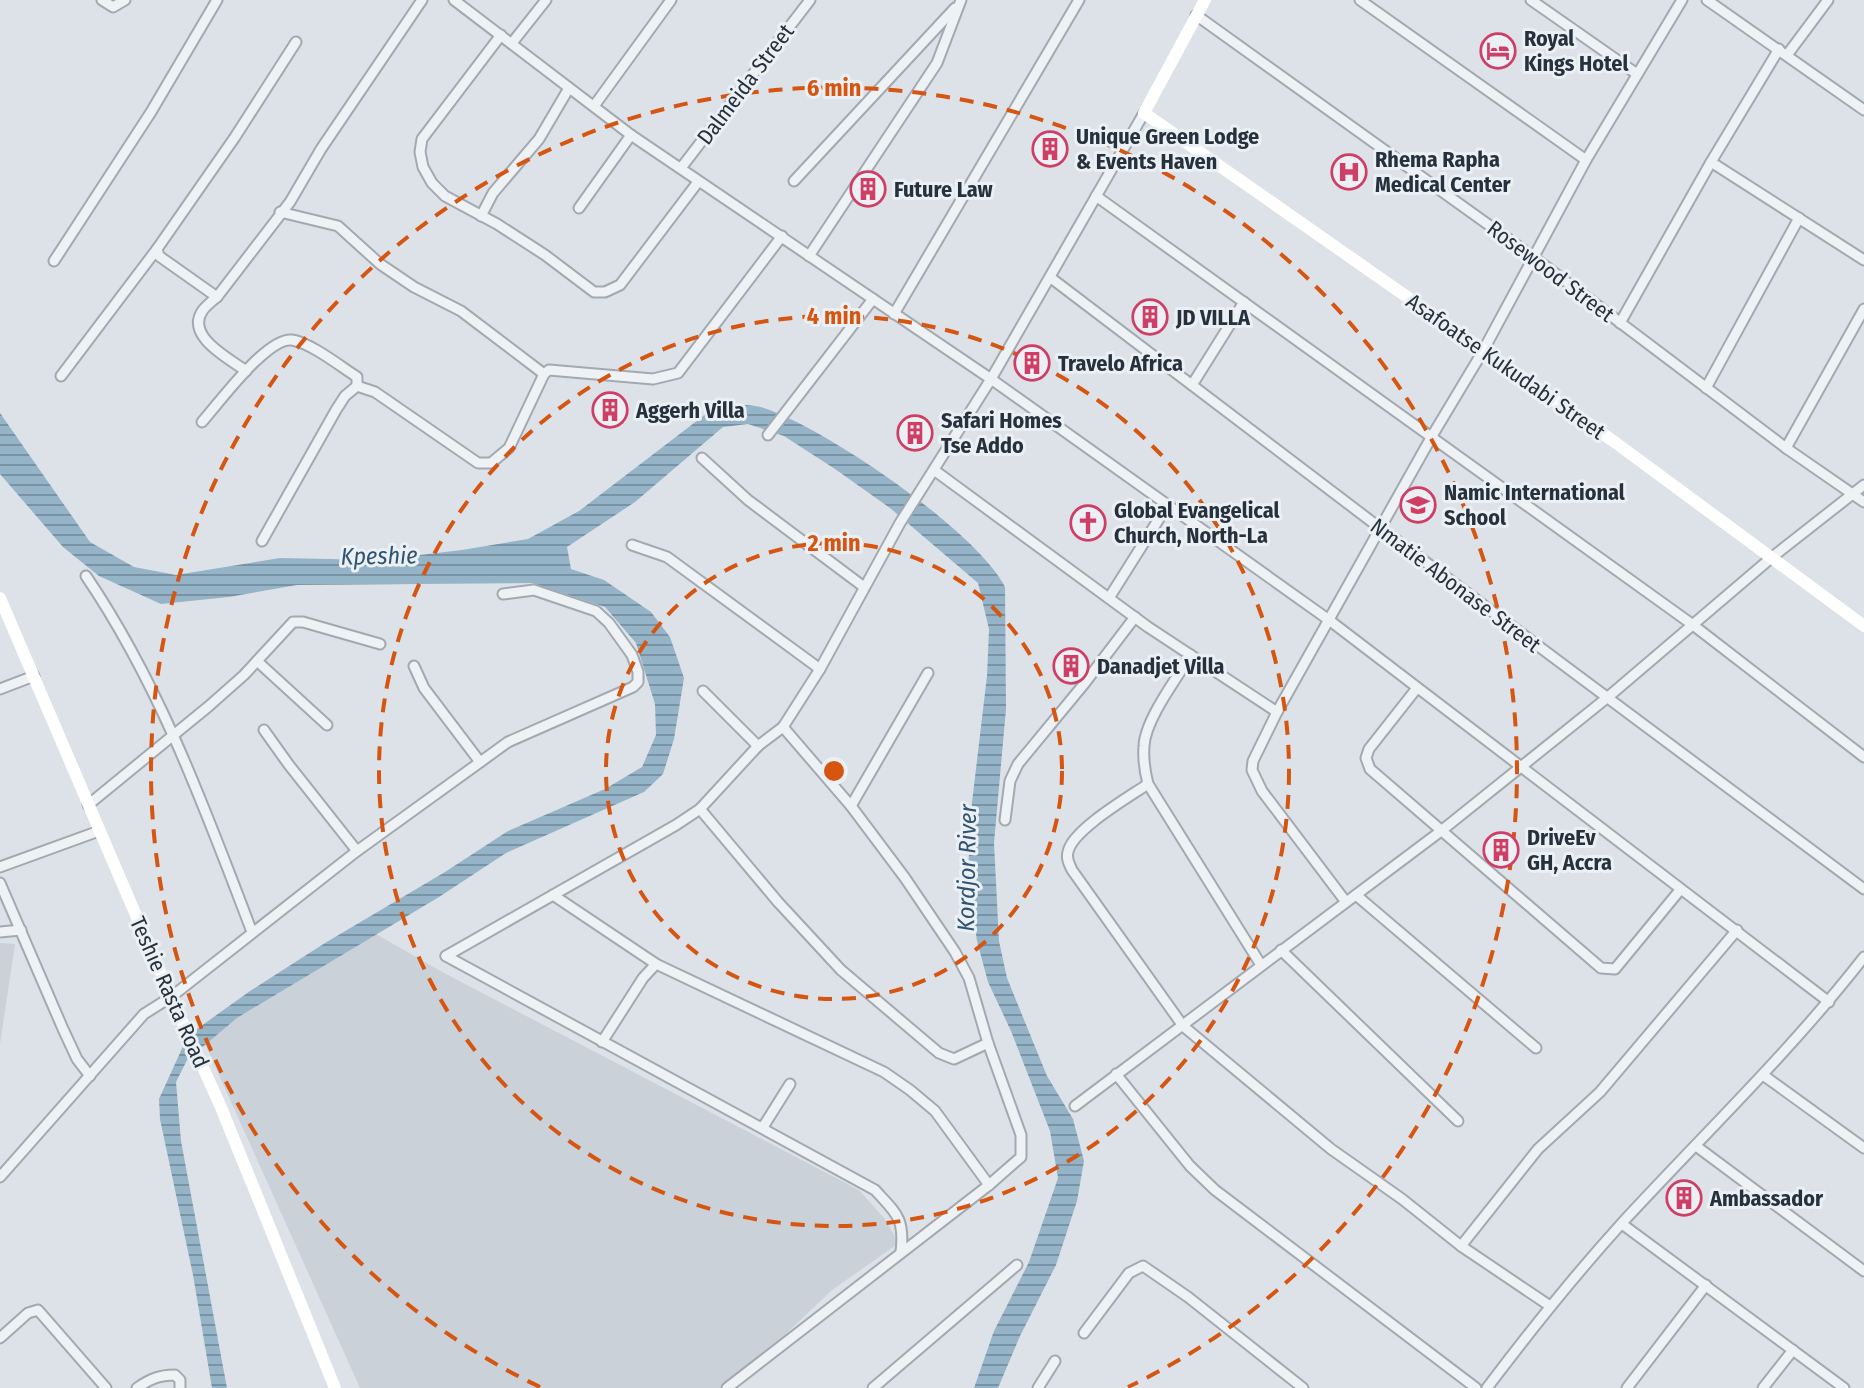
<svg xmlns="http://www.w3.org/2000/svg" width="1864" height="1388" font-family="'Fira Sans Condensed',sans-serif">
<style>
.built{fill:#cad1d9}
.water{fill:url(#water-rules)}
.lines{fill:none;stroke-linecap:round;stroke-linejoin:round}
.street-casing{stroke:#a2a9b1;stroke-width:13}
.street{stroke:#eff2f5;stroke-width:9}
.secondary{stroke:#fff;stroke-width:12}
.ring{fill:none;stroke:#d55511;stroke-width:4;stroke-dasharray:14 10}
.labels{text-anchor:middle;stroke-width:6;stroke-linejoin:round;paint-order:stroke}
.poi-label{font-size:22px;font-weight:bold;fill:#26313d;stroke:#ebf0f4;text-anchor:start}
.street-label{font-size:22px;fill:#26313d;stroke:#ebf0f4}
.water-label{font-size:24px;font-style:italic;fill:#305471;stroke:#ebf0f4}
.centre{fill:#d55511;stroke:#ebf0f4;stroke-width:4}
.ring-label{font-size:24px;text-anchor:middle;font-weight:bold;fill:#d55511;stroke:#ebf0f4;stroke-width:6;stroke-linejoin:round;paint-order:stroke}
</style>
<defs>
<pattern id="water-rules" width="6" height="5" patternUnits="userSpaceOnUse" patternTransform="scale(2)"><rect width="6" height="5" fill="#96b4c8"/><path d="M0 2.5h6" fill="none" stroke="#7a93a4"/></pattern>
</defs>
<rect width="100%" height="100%" fill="#dce2e7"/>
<g class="built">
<path d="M 376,934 L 444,973 L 859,1190 L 884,1218 L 899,1243 L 832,1290 L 753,1365 L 722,1388 L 360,1388 L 205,1044 L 237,1018 Z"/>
<path d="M 0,943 L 15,944 L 0,1044 Z"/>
</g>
<path class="water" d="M 734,404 C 743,405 755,405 764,408 C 825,428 977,531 1005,587 L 1006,709 L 994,843 L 999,941 L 1007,978 L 1047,1076 L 1073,1119 L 1084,1161 L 1077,1201 L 1056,1265 L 1020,1336 L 998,1388 L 974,1388 L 994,1331 L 1029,1262 L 1058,1178 L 1050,1131 L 1011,1031 L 988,982 L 977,941 L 968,874 L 971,811 L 987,676 L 989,629 L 978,583 L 890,508 L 835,469 L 784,436 L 748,424 L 723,427 L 635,502 L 567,547 L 571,569 L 604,580 L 651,612 L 670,637 L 684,678 L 674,739 L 663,774 L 644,792 L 506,853 L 439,897 L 237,1018 L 187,1060 L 176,1082 L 181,1141 L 227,1388 L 212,1388 L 193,1275 L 160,1119 L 159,1099 L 185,1042 L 197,1029 L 250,991 L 325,943 L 445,872 L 508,831 L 605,789 L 642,767 L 656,735 L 655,704 L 636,643 L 605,607 L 532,583 L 297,585 L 229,597 L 161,604 L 99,576 L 63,547 L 0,474 L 0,413 L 90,542 L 134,567 L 176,575 L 280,558 L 378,560 L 462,550 L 528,539 L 579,511 L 715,407 Z"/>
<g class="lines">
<defs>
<g id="street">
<path d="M 102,0 L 113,7 L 125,0"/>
<path d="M 454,0 L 631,135 L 991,379 L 1329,620 L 1829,1002"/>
<path d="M 1360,0 L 1586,160"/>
<path d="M 1531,0 L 1637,74"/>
<path d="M 1707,0 L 1864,110"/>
<path d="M 1196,15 L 1532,256 L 1786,448 L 1864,502"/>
<path d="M 501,35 L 422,139 L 420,152 L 423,167 L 432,183 L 445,196 L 497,224 L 545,255 L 594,292 L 605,292 L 620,285 L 698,182"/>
<path d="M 512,43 L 546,0"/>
<path d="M 1779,49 L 1711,162 L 1864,260"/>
<path d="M 1787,55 L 1828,0"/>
<path d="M 594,106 L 671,0"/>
<path d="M 681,168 L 810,0"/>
<path d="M 794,181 L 955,8"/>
<path d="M 1096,196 L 1693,625 L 1864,757"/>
<path d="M 579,208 L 631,135"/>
<path d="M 280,212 L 338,226 L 380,264 L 414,287 L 461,311 L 544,374"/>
<path d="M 481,216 L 493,193 L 539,139 L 569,88"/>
<path d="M 809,256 L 937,63 L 961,0"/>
<path d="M 54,261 L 151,112 L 217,0"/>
<path d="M 1051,278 L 1380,528 L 1864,889"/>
<path d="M 217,297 L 159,256 L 157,249 L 235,137 L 296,42"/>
<path d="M 894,314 L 1079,0"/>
<path d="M 1620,323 L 1711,162"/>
<path d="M 246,371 C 230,359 184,336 203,310 C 206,306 212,301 217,297 L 290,202 L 321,149 L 422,0"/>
<path d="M 61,376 L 157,249"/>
<path d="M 1192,385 L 1244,302"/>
<path d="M 1706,388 L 1799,218"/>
<path d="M 202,422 C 219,403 267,337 292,340 C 311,343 340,366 357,377 L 357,386"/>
<path d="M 768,435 L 873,299"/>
<path d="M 1786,448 L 1864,309"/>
<path d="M 702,458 L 748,500 L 864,587"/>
<path d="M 934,470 L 1148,627 L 1277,712"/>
<path d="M 262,541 L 336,410 L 345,396 L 357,386 L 375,392 L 478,463 L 491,463 L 509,448 L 544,374 L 549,370 L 653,379 L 678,373 L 782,236"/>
<path d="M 632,545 L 667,557 L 820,669"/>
<path d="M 86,576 C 160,685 205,809 252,932"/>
<path d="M 1109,598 L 1167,506"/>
<path d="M 1191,655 C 1177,678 1145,720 1144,746 C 1143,758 1145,772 1148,784 L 1261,965"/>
<path d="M 257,661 L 327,725"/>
<path d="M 414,666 L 424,688 L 480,762"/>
<path d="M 1417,688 L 1369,749 L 1366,758 L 1370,769 L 1601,968 L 1615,969 L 1680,890"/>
<path d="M 0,689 L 34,676"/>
<path d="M 703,691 L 758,746"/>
<path d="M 264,730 L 289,765 L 357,851"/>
<path d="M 1148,784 C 1129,797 1072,830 1068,852 C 1066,858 1069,864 1072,870 L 1183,1026 L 1331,1149 L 1402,1199 L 1461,1246 L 1550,1306"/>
<path d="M 88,805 L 209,706 L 244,675 L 293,622 L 303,622 L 380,644"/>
<path d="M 851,806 L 928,673"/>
<path d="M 700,809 L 778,902 L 841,970 L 939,1053 L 954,1059 L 988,1043"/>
<path d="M 1005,820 L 1010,781 L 1018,764 L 1084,684 L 1135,617"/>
<path d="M 0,867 L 99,831"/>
<path d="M 0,883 L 63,1029 L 77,1059 L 90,1076"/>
<path d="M 553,895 L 656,964"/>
<path d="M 1356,895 L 1536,1048"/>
<path d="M 1346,902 L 1262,791 L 1252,770 L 1253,761 L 1277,712 L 1432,436 L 1483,351 L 1586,160 L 1682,0"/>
<path d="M 0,932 L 21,930"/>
<path d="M 1281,950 L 1458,1121"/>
<path d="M 446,956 L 676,825 L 700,809 L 758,746 L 783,727 L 820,669 L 900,523 L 991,379 L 1144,113"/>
<path d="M 446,956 L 875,1190 C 896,1213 905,1218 901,1252"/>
<path d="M 602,1042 L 643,978 L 656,964 L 884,1072 L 910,1090 L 935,1111 L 989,1185"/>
<path d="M 1116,1074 L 1190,1166 L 1215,1190 L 1476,1388"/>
<path d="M 1763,1075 L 1864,1148"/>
<path d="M 1075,1106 L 1441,831 L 1608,697 L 1771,558 L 1864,485"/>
<path d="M 763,1127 L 790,1084"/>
<path d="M 1696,1146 L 1864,1271"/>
<path d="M 0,1177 L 144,1014 L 171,997 L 357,851 L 508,742 L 633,687 L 638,682 L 638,672 L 632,655 L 609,623 L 596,611 L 534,590 L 503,594"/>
<path d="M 1622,1224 L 1844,1388"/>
<path d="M 1461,1246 L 1538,1149 L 1600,1092 L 1737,930"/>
<path d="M 1084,1333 L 1129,1273 L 1143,1266 L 1188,1297 L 1303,1388"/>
<path d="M 0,1338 L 28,1313 L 38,1310 L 106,1388"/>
<path d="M 137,1388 C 150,1379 159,1375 175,1375 L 180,1380 L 180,1388"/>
<path d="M 727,1388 L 989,1185 L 1021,1157 L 1021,1135 L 988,1043 L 969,978 L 955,952 L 905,878 L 851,806 L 783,727"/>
<path d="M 873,1388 L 1017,1265"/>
<path d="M 1038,1388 L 1055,1361"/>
<path d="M 1487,1388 C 1530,1331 1574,1276 1622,1223 C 1703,1135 1790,1052 1864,957"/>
<path d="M 1627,1388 L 1706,1285"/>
<path d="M 1763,1388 L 1793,1350"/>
</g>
</defs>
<use href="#street" class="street-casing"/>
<use href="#street" class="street"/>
<g class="secondary">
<path d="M 1205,0 L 1144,113 L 1616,443 L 1864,626"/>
<path d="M 0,598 L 171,997 L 220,1105 L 335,1388"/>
</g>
</g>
<g class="ring">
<circle cx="834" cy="771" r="228"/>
<circle cx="834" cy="771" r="455"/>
<path d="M540 1387A683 683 0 1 1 1128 1387"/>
</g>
<defs>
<symbol id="hotel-ring" viewBox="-11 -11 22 22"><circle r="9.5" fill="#ebf0f4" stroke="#cf3e64" stroke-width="1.5"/><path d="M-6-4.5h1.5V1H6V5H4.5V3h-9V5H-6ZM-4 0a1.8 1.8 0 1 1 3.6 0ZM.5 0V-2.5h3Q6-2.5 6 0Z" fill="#cf3e64"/></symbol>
<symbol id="building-ring" viewBox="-11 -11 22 22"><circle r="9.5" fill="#ebf0f4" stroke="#cf3e64" stroke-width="1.5"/><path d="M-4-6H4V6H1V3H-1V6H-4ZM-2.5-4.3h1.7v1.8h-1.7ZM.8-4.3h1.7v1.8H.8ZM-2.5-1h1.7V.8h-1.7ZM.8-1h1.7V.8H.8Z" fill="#cf3e64"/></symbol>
<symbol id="hospital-ring" viewBox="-11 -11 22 22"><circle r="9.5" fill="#ebf0f4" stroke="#cf3e64" stroke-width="1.5"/><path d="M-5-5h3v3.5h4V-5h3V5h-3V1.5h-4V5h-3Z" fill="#cf3e64"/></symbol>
<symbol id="school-ring" viewBox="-11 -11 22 22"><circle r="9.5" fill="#ebf0f4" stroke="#cf3e64" stroke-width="1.5"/><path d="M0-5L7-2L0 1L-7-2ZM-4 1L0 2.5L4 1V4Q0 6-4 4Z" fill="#cf3e64"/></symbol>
<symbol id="church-ring" viewBox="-11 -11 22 22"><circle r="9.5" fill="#ebf0f4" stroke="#cf3e64" stroke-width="1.5"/><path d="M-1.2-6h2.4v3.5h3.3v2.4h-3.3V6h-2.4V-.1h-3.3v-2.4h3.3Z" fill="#cf3e64"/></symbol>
</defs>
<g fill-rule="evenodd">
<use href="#hotel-ring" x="1478" y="31" width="40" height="40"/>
<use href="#building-ring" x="1030" y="129" width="40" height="40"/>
<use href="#hospital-ring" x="1329" y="152" width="40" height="40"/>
<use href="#building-ring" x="848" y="169" width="40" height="40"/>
<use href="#building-ring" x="1130" y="297" width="40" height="40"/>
<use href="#building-ring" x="1012" y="343" width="40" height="40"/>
<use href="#building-ring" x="590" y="390" width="40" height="40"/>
<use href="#building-ring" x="895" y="413" width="40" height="40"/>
<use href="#school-ring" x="1398" y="485" width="40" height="40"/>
<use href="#church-ring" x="1068" y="503" width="40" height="40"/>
<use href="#building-ring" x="1051" y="646" width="40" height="40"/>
<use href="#building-ring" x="1481" y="830" width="40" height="40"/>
<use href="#building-ring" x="1664" y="1178" width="40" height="40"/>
</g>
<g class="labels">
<g class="poi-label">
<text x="1524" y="46">Royal<tspan x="1524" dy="25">Kings Hotel</tspan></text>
<text x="1076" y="144">Unique Green Lodge<tspan x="1076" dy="25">&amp; Events Haven</tspan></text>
<text x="1375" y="167">Rhema Rapha<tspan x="1375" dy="25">Medical Center</tspan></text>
<text x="894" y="197">Future Law</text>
<text x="1176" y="325">JD VILLA</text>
<text x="1058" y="371">Travelo Africa</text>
<text x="636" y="418">Aggerh Villa</text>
<text x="941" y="428">Safari Homes<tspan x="941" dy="25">Tse Addo</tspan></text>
<text x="1444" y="500">Namic International<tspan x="1444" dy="25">School</tspan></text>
<text x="1114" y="518">Global Evangelical<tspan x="1114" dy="25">Church, North-La</tspan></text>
<text x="1097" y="674">Danadjet Villa</text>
<text x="1527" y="845">DriveEv<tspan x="1527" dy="25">GH, Accra</tspan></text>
<text x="1710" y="1206">Ambassador</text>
</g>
<g class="street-label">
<text transform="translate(745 84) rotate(-53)" y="8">Dalmeida Street</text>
<text transform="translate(1551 271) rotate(37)" y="8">Rosewood Street</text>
<text transform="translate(1506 366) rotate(35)" y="8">Asafoatse Kukudabi Street</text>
<text transform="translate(1456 585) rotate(37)" y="8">Nmatie Abonase Street</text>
<text transform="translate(170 992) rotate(66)" y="8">Teshie Rasta Road</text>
</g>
<g class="water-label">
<text transform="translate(379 556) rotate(-1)" y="8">Kpeshie</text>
<text transform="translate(967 868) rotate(-89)" y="8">Kordjor River</text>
</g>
</g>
<circle cx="834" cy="771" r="12" class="centre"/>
<g class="ring-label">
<text x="834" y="96">6 min</text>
<text x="834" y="324">4 min</text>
<text x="834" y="551">2 min</text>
</g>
</svg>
